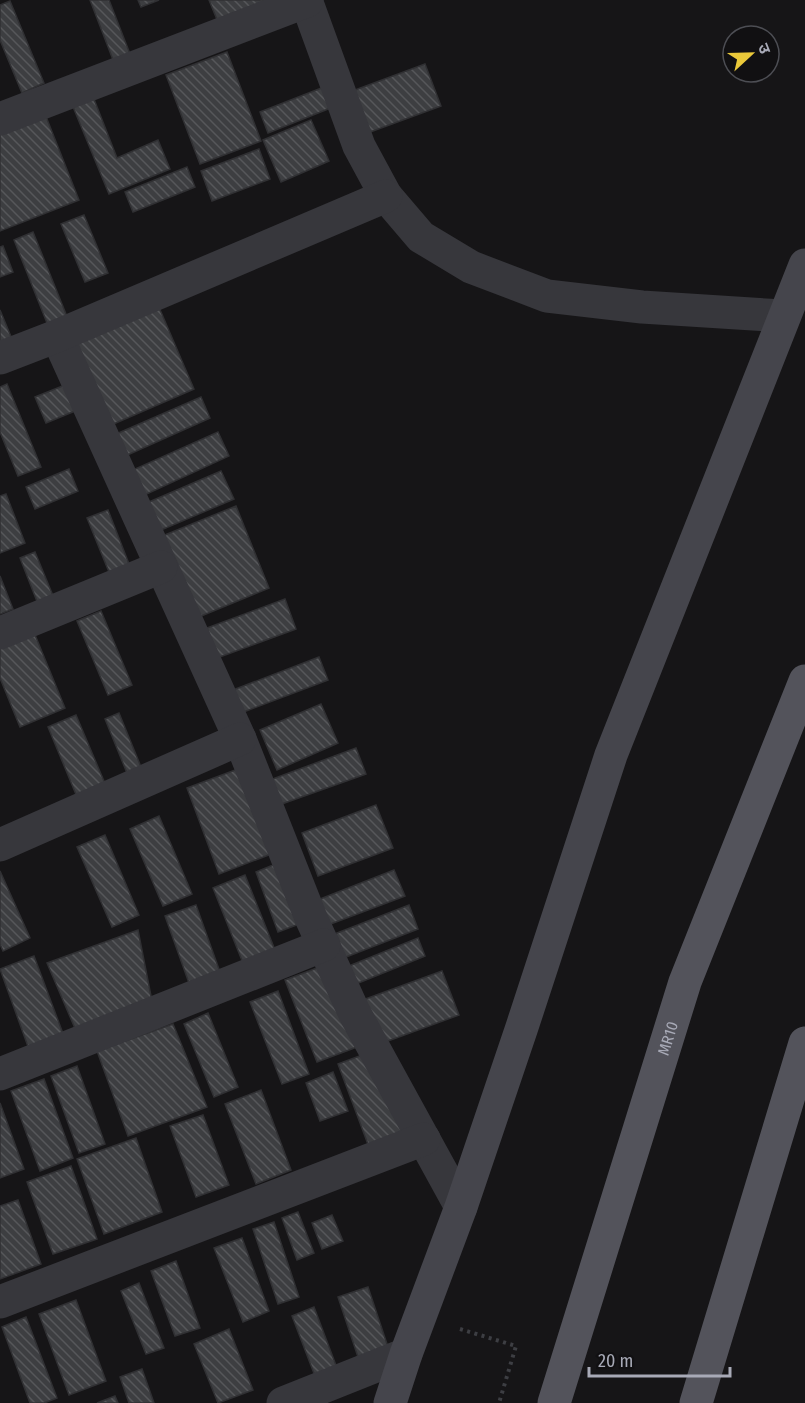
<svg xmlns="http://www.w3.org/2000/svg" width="805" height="1403" font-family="'Fira Sans Condensed','Noto Sans Devanagari',sans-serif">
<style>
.building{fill:url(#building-back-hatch);stroke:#303033;stroke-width:1.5}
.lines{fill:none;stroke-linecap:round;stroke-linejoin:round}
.path{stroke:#3d3e43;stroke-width:4;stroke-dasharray:3 4.5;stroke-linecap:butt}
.street{stroke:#37373c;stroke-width:33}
.secondary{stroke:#45454c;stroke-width:33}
.primary{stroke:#53535b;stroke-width:33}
.labels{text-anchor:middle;stroke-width:4.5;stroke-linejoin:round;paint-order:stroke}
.street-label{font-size:16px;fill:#a8aab7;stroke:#111012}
</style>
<defs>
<pattern id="building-back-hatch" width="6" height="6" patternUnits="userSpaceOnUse" patternTransform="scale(1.5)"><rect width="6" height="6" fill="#3d3e41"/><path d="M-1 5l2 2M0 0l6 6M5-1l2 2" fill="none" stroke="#56575a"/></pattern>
</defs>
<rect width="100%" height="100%" fill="#161517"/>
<g class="building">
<path d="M 90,0 L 109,0 L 132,59 L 115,65 Z"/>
<path d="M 138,0 L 159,0 L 141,7 Z"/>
<path d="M 209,0 L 271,0 L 218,22 Z"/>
<path d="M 10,1 L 44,83 L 22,93 L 0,40 L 0,5 Z"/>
<path d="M 227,52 L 261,141 L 200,164 L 166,75 Z"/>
<path d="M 425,64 L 441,106 L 362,135 L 347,93 Z"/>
<path d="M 324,87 L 333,107 L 268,133 L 260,112 Z"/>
<path d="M 92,94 L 117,158 L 158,140 L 170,169 L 109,194 L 71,102 Z"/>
<path d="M 45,114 L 79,200 L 0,231 L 0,132 Z"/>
<path d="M 311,120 L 329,161 L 281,182 L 263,140 Z"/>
<path d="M 259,149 L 270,179 L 212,201 L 201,171 Z"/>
<path d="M 187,167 L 195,187 L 133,212 L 125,192 Z"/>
<path d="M 84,215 L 108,273 L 85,282 L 61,224 Z"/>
<path d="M 33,232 L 68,319 L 49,328 L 14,240 Z"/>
<path d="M 3,246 L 13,272 L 0,277 L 0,247 Z"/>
<path d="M 158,305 L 194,389 L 109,426 L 74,339 Z"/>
<path d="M 0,310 L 12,339 L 0,344 Z"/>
<path d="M 7,384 L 41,467 L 18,476 L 0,432 L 0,387 Z"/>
<path d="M 65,385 L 75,411 L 46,423 L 35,397 Z"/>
<path d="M 201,397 L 210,418 L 123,457 L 114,435 Z"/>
<path d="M 218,432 L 229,456 L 138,498 L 126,473 Z"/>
<path d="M 69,469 L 78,491 L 35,509 L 26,487 Z"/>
<path d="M 221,471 L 234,499 L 154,533 L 142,505 Z"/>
<path d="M 6,494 L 25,543 L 0,553 L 0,496 Z"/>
<path d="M 236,506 L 269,588 L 194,619 L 160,537 Z"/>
<path d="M 108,510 L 131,569 L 111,577 L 87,518 Z"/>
<path d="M 35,552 L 56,603 L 40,609 L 20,558 Z"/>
<path d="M 0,576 L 13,609 L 0,614 Z"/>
<path d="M 285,599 L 296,629 L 217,658 L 207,628 Z"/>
<path d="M 101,611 L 132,685 L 108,695 L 77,621 Z"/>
<path d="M 31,625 L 65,708 L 20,727 L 0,678 L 0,637 Z"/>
<path d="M 319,657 L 328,680 L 241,713 L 233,690 Z"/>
<path d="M 321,704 L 338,743 L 277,770 L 260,730 Z"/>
<path d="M 119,713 L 141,767 L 127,773 L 105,719 Z"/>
<path d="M 76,715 L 109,793 L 80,804 L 48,727 Z"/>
<path d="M 356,748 L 366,774 L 279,805 L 270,780 Z"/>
<path d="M 246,766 L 279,851 L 219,874 L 187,788 Z"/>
<path d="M 376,805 L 393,848 L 318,876 L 302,833 Z"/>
<path d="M 159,816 L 192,894 L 163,906 L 130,829 Z"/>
<path d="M 105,835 L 139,915 L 112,927 L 77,847 Z"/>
<path d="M 283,861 L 307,921 L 278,932 L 256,872 Z"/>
<path d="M 394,870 L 405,896 L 320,928 L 310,903 Z"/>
<path d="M 0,871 L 30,938 L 3,951 L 0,944 Z"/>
<path d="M 245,875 L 275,950 L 243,963 L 213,888 Z"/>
<path d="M 196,905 L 220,972 L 189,983 L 165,916 Z"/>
<path d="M 409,905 L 418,929 L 341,959 L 332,935 Z"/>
<path d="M 138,930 L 152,1001 L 77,1033 L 47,963 Z"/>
<path d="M 418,938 L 425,956 L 356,984 L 349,966 Z"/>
<path d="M 34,956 L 65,1039 L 30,1052 L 0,969 Z"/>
<path d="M 325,965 L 357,1047 L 317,1062 L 285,980 Z"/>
<path d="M 442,971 L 459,1015 L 377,1045 L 360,1001 Z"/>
<path d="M 278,991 L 309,1074 L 282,1084 L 250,1002 Z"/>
<path d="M 208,1013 L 238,1087 L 214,1097 L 184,1024 Z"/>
<path d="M 173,1024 L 207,1107 L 128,1136 L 97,1051 Z"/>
<path d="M 373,1051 L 404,1134 L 369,1147 L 338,1064 Z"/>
<path d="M 77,1066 L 105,1144 L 79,1153 L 51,1076 Z"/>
<path d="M 333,1072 L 348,1111 L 320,1121 L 306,1083 Z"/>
<path d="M 44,1079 L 73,1158 L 40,1171 L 11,1091 Z"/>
<path d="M 261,1090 L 291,1170 L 256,1184 L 225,1104 Z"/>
<path d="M 0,1103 L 24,1169 L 0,1178 Z"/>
<path d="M 203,1115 L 229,1185 L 196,1197 L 170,1126 Z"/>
<path d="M 136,1138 L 162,1212 L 104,1234 L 77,1159 Z"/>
<path d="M 71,1166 L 97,1239 L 53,1254 L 27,1182 Z"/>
<path d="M 18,1200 L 41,1264 L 0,1279 L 0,1206 Z"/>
<path d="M 298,1212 L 314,1253 L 297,1260 L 282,1218 Z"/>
<path d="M 332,1215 L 343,1241 L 322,1249 L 312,1223 Z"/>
<path d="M 274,1222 L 299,1297 L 278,1304 L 253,1229 Z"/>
<path d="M 242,1238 L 269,1311 L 243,1322 L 214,1248 Z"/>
<path d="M 176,1261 L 200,1328 L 175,1336 L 151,1271 Z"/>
<path d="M 139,1283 L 164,1348 L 146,1354 L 121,1291 Z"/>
<path d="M 368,1287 L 389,1350 L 359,1360 L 338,1297 Z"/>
<path d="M 76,1300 L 106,1381 L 69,1395 L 39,1314 Z"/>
<path d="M 314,1307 L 337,1368 L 315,1376 L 292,1316 Z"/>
<path d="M 26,1317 L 57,1398 L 44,1403 L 30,1403 L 2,1327 Z"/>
<path d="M 229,1329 L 253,1390 L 218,1403 L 194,1344 Z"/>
<path d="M 142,1369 L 154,1403 L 129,1403 L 120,1377 Z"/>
<path d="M 115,1396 L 118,1403 L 97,1403 Z"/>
</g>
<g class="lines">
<path class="path" d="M 460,1329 L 516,1346 L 499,1403"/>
<g class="street">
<path d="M 306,0 L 359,146 L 386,196 L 421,237 L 471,267 L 547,296 L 642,307 L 783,316"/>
<path d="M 0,119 L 307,1"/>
<path d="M 57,336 L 240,739 L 311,918 L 354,1012 L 461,1207"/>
<path d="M 0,358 L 57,336 L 386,196"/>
<path d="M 0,633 L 161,567"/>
<path d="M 0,845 L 240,739"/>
<path d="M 0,1074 L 324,945"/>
<path d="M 0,1302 L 424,1139"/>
<path d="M 283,1403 L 406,1354"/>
</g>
<path class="secondary" d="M 390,1403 L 406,1354 L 461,1207 L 522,1027 L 611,755 L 805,265"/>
<g class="primary">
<path id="s1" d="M 554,1403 L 685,982 L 805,681"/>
<path d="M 696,1403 L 805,1043"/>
</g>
</g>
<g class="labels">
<g class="street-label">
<text dy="6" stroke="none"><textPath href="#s1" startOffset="382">MR10</textPath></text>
</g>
</g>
<g transform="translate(751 54) rotate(68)"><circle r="28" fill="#111012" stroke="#4d4e54" stroke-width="1.5"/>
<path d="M0-4.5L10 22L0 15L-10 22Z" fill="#ebc93a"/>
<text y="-9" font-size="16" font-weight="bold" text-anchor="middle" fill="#a8aab7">उ</text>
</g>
<path d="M589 1367v9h141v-9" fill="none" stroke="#a8aab7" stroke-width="3"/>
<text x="598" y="1367" font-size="18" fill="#a8aab7" stroke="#111012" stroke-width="4.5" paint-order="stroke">20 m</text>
</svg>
